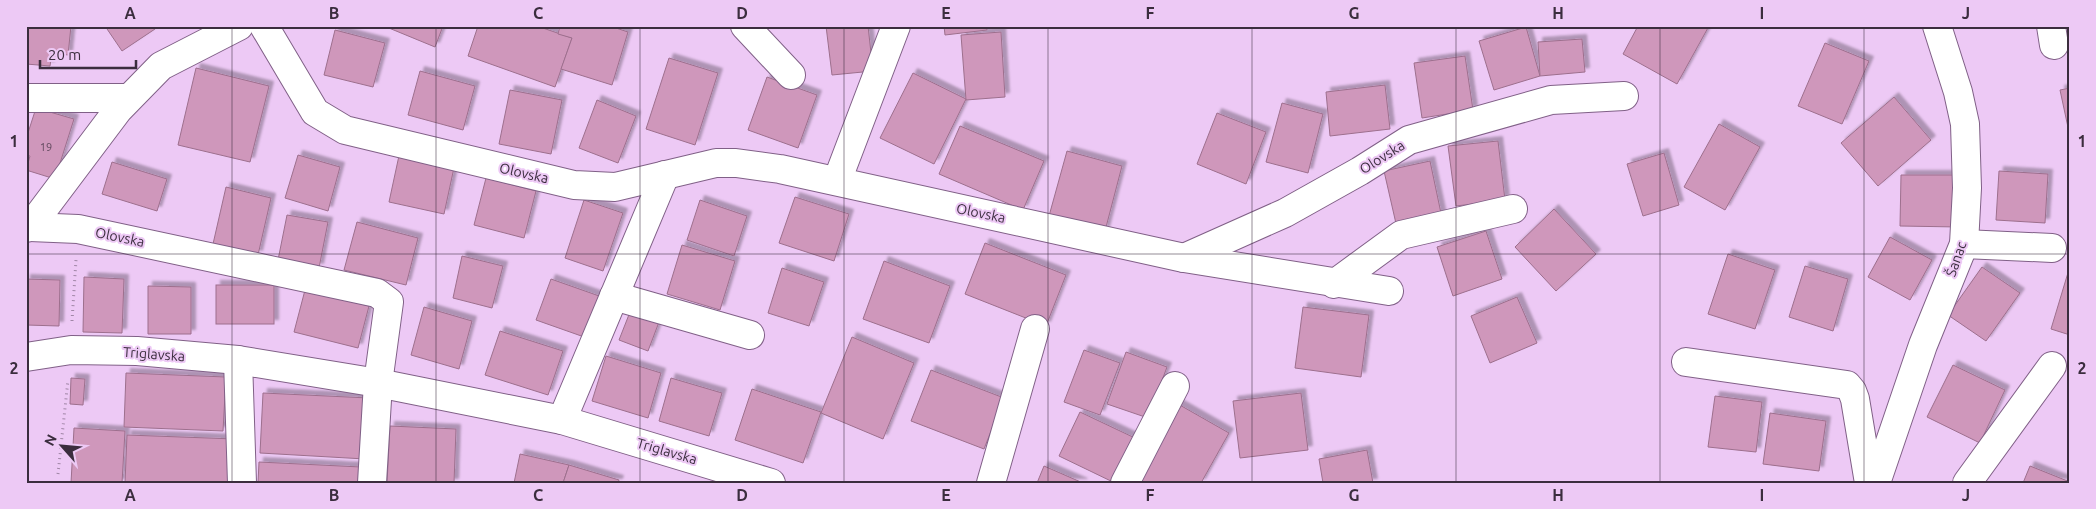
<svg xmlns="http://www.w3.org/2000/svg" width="2096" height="509" font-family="Ubuntu,sans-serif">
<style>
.building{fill:#cf97bb;stroke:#9d6f8d;filter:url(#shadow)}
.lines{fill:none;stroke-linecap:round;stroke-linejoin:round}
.minor-casing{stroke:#806087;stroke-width:30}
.path{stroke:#a086a6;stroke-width:3;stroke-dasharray:1 4;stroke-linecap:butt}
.minor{stroke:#fff;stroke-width:28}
.grid{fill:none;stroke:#3b2d3e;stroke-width:1;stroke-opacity:0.55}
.labels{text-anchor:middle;stroke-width:4;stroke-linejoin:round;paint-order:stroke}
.number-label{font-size:11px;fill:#60485d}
.street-label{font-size:14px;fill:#3b2d3e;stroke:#edc9f5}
.neatline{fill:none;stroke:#3b2d3e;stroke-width:2}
.grid-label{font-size:16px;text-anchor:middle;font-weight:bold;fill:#3b2d3e}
</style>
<defs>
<filter id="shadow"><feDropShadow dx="4.5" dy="-4.5" stdDeviation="1" flood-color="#0004"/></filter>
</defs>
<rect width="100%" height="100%" fill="#edc9f5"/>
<g class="building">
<path d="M 26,26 L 71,26 L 68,55 L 52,53 L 50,66 L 26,64 Z"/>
<path d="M 105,26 L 153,26 L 155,29 L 122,51 Z"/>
<path d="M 384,26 L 443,26 L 435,47 Z"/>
<path d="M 478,26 L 537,26 L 572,38 L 555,87 L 468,56 Z"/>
<path d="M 560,26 L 610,26 L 628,32 L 612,85 L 561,69 L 572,38 L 558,34 Z"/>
<path d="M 826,26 L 868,26 L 873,71 L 832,75 Z"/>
<path d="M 944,26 L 987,26 L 987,30 L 945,35 Z"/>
<path d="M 1638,26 L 1709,26 L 1677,84 L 1623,54 Z"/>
<path d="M 1526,27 L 1540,76 L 1494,90 L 1479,41 Z"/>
<path d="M 335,30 L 385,43 L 373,87 L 324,75 Z"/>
<path d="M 1001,32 L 1005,97 L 966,100 L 961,35 Z"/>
<path d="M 1582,39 L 1585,72 L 1540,76 L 1538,42 Z"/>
<path d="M 1825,43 L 1869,61 L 1842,124 L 1798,106 Z"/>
<path d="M 1465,56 L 1473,110 L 1422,118 L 1414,63 Z"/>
<path d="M 669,58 L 718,73 L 695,145 L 646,129 Z"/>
<path d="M 196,68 L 269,86 L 250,162 L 178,145 Z"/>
<path d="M 420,71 L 475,86 L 463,130 L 408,115 Z"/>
<path d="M 913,73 L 966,99 L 934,164 L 880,138 Z"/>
<path d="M 767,77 L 817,95 L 798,148 L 748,130 Z"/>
<path d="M 1385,85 L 1390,129 L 1330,136 L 1326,92 Z"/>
<path d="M 2070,88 L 2070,131 L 2069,132 L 2060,90 Z"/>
<path d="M 510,90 L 562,100 L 551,154 L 499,144 Z"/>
<path d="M 1894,97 L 1931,140 L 1878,186 L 1841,143 Z"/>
<path d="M 597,100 L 636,116 L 618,163 L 579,148 Z"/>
<path d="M 1282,103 L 1323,114 L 1308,173 L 1266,162 Z"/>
<path d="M 36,108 L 74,119 L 55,179 L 26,170 L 30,156 L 26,155 L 26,139 Z"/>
<path d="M 1217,113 L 1266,132 L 1246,184 L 1197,164 Z"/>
<path d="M 1719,124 L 1760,147 L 1725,210 L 1684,187 Z"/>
<path d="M 960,126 L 1044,161 L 1023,210 L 939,174 Z"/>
<path d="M 1498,141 L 1505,200 L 1456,206 L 1448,146 Z"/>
<path d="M 400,151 L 455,163 L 444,214 L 389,202 Z"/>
<path d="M 1067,151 L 1122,166 L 1105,231 L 1049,216 Z"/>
<path d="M 1664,153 L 1679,205 L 1643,216 L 1627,164 Z"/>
<path d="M 298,155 L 340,167 L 328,211 L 285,198 Z"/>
<path d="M 1430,161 L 1442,218 L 1397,228 L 1384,171 Z"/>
<path d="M 112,162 L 167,179 L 157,211 L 102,194 Z"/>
<path d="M 1999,171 L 2048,174 L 2045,223 L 1996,220 Z"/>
<path d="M 1901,175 L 1958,175 L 1958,227 L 1900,226 Z"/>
<path d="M 486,178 L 536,191 L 524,238 L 474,225 Z"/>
<path d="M 226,187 L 271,198 L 258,255 L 213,244 Z"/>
<path d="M 795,197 L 849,214 L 834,261 L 779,243 Z"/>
<path d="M 584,200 L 623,213 L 603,271 L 565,258 Z"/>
<path d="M 700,200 L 747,216 L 734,256 L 687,240 Z"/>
<path d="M 1554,209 L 1596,254 L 1556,291 L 1515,247 Z"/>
<path d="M 287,215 L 328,222 L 319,268 L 278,260 Z"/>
<path d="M 357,222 L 418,238 L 406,285 L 344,270 Z"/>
<path d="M 1486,231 L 1502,279 L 1453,296 L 1437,247 Z"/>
<path d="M 1890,237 L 1932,260 L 1910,300 L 1868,277 Z"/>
<path d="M 985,243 L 1066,275 L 1046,326 L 965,294 Z"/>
<path d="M 682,245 L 735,261 L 720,310 L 667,294 Z"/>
<path d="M 1728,254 L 1775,270 L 1755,329 L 1708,314 Z"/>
<path d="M 462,256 L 503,266 L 492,308 L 453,298 Z"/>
<path d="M 884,261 L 950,286 L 929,343 L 863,319 Z"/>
<path d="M 1805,266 L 1848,279 L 1833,331 L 1789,317 Z"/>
<path d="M 2070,266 L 2070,335 L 2051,329 Z"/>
<path d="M 1982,267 L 2020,293 L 1986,341 L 1948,315 Z"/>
<path d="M 782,268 L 824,282 L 809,326 L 768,313 Z"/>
<path d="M 84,277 L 124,279 L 122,333 L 83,332 Z"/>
<path d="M 26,279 L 60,280 L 59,326 L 26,325 Z"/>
<path d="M 551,279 L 602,297 L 587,338 L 536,320 Z"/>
<rect x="216" y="285" width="58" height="39"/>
<path d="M 148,286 L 191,287 L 191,334 L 148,334 Z"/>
<path d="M 305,290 L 369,306 L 358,348 L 294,332 Z"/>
<path d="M 1517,297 L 1537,343 L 1490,363 L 1471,316 Z"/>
<path d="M 424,307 L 472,321 L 459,369 L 411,355 Z"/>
<path d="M 1303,307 L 1369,315 L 1361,377 L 1295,368 Z"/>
<path d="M 630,312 L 659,322 L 648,351 L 619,340 Z"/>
<path d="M 500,331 L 563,351 L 548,395 L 485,375 Z"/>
<path d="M 852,337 L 914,363 L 883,439 L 821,413 Z"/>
<path d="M 1084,350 L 1120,363 L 1100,415 L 1064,402 Z"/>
<path d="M 1126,352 L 1167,367 L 1148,418 L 1107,404 Z"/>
<path d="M 606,356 L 661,373 L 648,418 L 592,401 Z"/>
<path d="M 1953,365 L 2005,390 L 1980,443 L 1927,417 Z"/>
<path d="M 931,370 L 1004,398 L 984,449 L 911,421 Z"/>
<path d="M 126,373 L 226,377 L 223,431 L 124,427 Z"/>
<path d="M 71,378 L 85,379 L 83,405 L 70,404 Z"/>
<path d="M 671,378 L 722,393 L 709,436 L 659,421 Z"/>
<path d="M 752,389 L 821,412 L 803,463 L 735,440 Z"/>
<path d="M 263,393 L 369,398 L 365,459 L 260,453 Z"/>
<path d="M 1301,393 L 1308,450 L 1240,458 L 1233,401 Z"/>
<path d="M 1715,396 L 1762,402 L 1756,452 L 1708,447 Z"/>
<path d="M 1178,404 L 1229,433 L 1201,483 L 1133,483 Z"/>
<path d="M 1080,412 L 1137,439 L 1115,483 L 1059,456 Z"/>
<path d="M 1770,413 L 1826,421 L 1819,471 L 1763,464 Z"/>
<path d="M 390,426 L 456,429 L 454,483 L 387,483 Z"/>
<path d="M 74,428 L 125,431 L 122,483 L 71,483 Z"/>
<path d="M 127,435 L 235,439 L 233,483 L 125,483 Z"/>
<path d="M 1367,450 L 1373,483 L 1323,483 L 1319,459 Z"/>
<path d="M 520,454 L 569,465 L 563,483 L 514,483 Z"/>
<path d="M 259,462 L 361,467 L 361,483 L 258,483 Z"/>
<path d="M 569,465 L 619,480 L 618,483 L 563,483 Z"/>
<path d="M 1044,466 L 1083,483 L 1037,483 Z"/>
<path d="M 2030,466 L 2070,482 L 2070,483 L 2023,483 Z"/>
</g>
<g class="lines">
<defs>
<g id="minor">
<path d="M 264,26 L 315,112 L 345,130 L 574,185 L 615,187 L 716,163 L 736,163 L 780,169 L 1184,258 L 1389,291"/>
<path d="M 745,26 L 791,75"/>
<path d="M 2051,26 L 2054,45"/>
<path d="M 26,98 L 128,98"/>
<path d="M 837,181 L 896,26"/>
<path d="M 30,227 L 78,229 L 377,293 L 389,302 L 378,383 L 372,483"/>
<path d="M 26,228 L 30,227 L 118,110 L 161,66 L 239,26"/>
<path d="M 1964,244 L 2052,248"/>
<path d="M 1184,258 L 1285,213 L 1360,171 L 1409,140 L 1551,100 L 1624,96"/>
<path d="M 1334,284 L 1401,235 L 1513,209"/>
<path d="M 614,296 L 750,335"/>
<path d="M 26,357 L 71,350 L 137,351 L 238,360 L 378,383 L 562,420 L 771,483"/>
<path d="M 238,360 L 242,483"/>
<path d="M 1686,362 L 1847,385 L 1852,391 L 1855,399 L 1869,483"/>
<path d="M 562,420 L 665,175"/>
<path d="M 991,483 L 1035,329"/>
<path d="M 1125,483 L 1175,386"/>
<path d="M 1876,483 L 1923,345 L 1964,244 L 1967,188 L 1965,124 L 1958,92 L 1937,26"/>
<path d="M 1967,483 L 2052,366"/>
</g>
</defs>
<use href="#minor" class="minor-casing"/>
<g class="path">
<path d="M 72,321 L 76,260"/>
<path d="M 58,474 L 68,380"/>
</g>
<use href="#minor" class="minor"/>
</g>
<path class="grid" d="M 232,26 L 232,483M 436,26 L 436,483M 640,26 L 640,483M 844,26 L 844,483M 1048,26 L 1048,483M 1252,26 L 1252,483M 1456,26 L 1456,483M 1660,26 L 1660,483M 1864,26 L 1864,483M 26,254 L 2070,254"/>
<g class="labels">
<g class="number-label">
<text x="46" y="151">19</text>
</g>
<g class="street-label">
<text transform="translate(1382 157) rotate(-32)" y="5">Olovska</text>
<text transform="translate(524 173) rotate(13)" y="5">Olovska</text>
<text transform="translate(981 213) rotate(12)" y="5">Olovska</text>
<text transform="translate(120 237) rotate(12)" y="5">Olovska</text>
<text transform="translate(1956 259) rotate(-71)" y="5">Šanac</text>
<text transform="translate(154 354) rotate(4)" y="5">Triglavska</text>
<text transform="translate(667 451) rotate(16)" y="5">Triglavska</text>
</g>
</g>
<rect width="2096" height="509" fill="none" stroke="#edc9f5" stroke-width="55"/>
<g transform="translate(62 446) rotate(297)" stroke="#edc9f5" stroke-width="4" paint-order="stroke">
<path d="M0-4L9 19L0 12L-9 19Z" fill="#3b2d3e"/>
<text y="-8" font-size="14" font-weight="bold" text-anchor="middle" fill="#3b2d3e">N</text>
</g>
<path d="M40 60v8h96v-8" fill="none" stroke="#3b2d3e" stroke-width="2.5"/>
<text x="48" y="60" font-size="15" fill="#3b2d3e" stroke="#edc9f5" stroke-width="4" paint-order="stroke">20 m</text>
<rect x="28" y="28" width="2040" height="454" class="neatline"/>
<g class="grid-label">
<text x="130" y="19">A</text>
<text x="334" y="19">B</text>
<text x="538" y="19">C</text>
<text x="742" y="19">D</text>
<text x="946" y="19">E</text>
<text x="1150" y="19">F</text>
<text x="1354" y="19">G</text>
<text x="1558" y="19">H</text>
<text x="1762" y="19">I</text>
<text x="1966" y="19">J</text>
<text x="14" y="147">1</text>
<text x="2082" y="147">1</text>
<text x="14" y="374">2</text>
<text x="2082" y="374">2</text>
<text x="130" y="501">A</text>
<text x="334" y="501">B</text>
<text x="538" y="501">C</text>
<text x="742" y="501">D</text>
<text x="946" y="501">E</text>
<text x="1150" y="501">F</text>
<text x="1354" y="501">G</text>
<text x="1558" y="501">H</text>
<text x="1762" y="501">I</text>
<text x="1966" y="501">J</text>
</g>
</svg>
